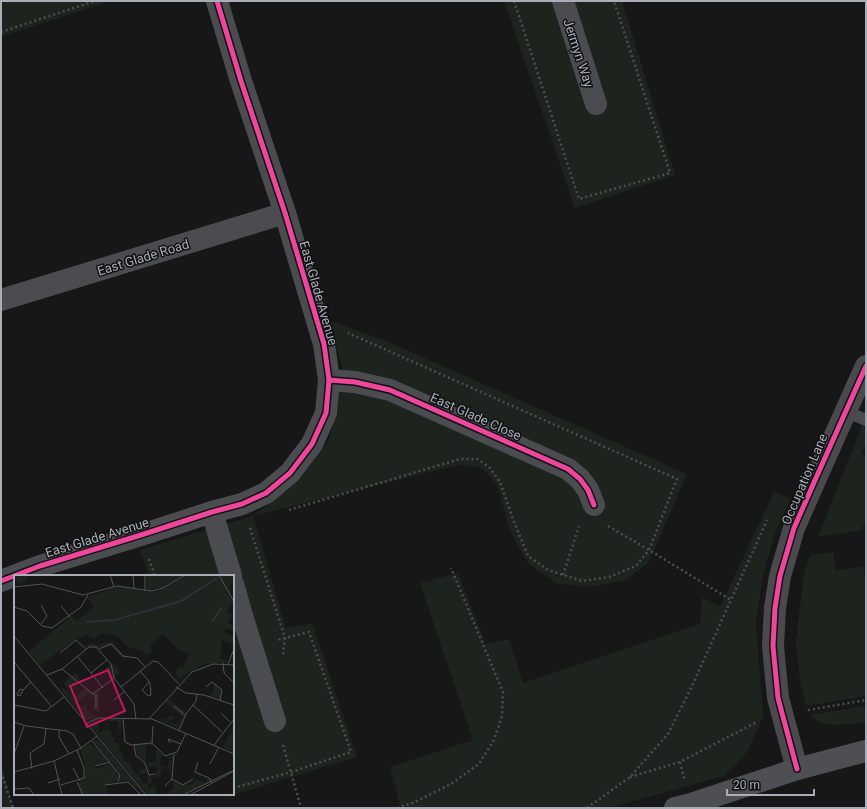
<svg xmlns="http://www.w3.org/2000/svg" width="867" height="809" font-family="Roboto,sans-serif">
<style>
.green{fill:#1d241e}
.lines{fill:none;stroke-linecap:round;stroke-linejoin:round}
.path{stroke:#4d4e52;stroke-width:2.5;stroke-dasharray:2 3;stroke-linecap:butt}
.lane{stroke:#4b4c50;stroke-width:12}
.street{stroke:#4b4c50;stroke-width:22}
.secondary{stroke:#4a4a4e;stroke-width:22}
.primary{stroke:#4d4f52;stroke-width:22}
.cycleway-casing{stroke:#111113;stroke-width:8}
.cycleway{stroke:#ed469a;stroke-width:5}
.labels{text-anchor:middle;stroke-width:3;stroke-linejoin:round;paint-order:stroke}
.street-label{font-size:13px;fill:#a8adb8;stroke:#111113}
.inset-river{fill:none;stroke:#2a3239;stroke-width:2}
.inset-road{fill:none;stroke:#515357;stroke-width:1}
.view{fill:#c2185b;fill-opacity:0.15;stroke:#c2185b;stroke-width:2}
.inset-edge{fill:none;stroke:#a8adb8;stroke-width:2}
</style>
<rect width="100%" height="100%" fill="#171717"/>
<g class="green">
<path d="M 1,1 L 110,1 L 1,37 Z"/>
<path d="M 504,1 L 622,1 L 675,175 L 575,208 Z"/>
<path d="M 328,320 L 386,341 L 687,474 L 649,562 L 626,580 L 591,587 L 557,584 L 527,562 L 510,530 L 497,485 L 482,468 L 458,465 L 253,516 L 286,628 L 312,623 L 357,757 L 223,798 L 222,794 L 233,794 L 233,576 L 149,576 L 140,550 L 253,516 L 300,480 L 329,439 L 337,410 L 342,366 Z"/>
<path d="M 862,425 L 866,427 L 866,443 L 861,454 L 866,456 L 866,520 L 861,530 L 818,537 Z"/>
<path d="M 774,492 L 791,499 L 776,530 L 763,575 L 756,622 L 763,716 L 747,752 L 724,776 L 608,808 L 401,808 L 390,767 L 473,740 L 420,583 L 458,573 L 486,644 L 509,639 L 523,683 L 700,624 L 702,597 L 720,607 Z"/>
<path d="M 833,552 L 836,571 L 863,566 L 866,583 L 866,696 L 806,706 L 800,681 L 796,641 L 804,573 L 811,555 Z"/>
<path d="M 866,706 L 866,723 L 830,725 L 820,723 L 809,715 Z"/>
<path d="M 1,765 L 14,808 L 1,808 Z"/>
</g>
<g class="lines">
<g class="path">
<path d="M 514,1 L 579,199 L 670,173 L 614,1"/>
<path d="M 1,32 L 95,1"/>
<path d="M 289,510 L 460,459 L 478,459 L 490,468 L 500,482 L 513,519 L 528,556 L 548,570 L 582,581 L 609,577 L 636,566 L 649,550 L 677,479 L 348,333"/>
<path d="M 608,526 L 649,550 L 731,600"/>
<path d="M 250,528 L 285,638 L 283,654"/>
<path d="M 149,559 L 155,576"/>
<path d="M 563,575 L 579,526"/>
<path d="M 808,710 L 866,700"/>
<path d="M 283,745 L 301,808"/>
<path d="M 680,762 L 684,779"/>
<path d="M 1,772 L 13,808"/>
<path d="M 630,777 L 680,762 L 757,722"/>
<path d="M 233,788 L 291,772 L 351,752 L 309,632 L 277,640"/>
<path d="M 397,808 L 413,803 L 451,784 L 479,764 L 494,740 L 502,716 L 503,692 L 451,568"/>
<path d="M 587,808 L 630,777 L 668,734 L 693,684 L 767,520"/>
</g>
<path class="lane" d="M 845,411 L 866,420"/>
<g class="street">
<path d="M 563,1 L 596,104"/>
<path d="M 1,300 L 285,213"/>
<path d="M 329,380 L 355,382 L 390,390 L 568,469 L 580,479 L 588,490 L 594,505"/>
<path d="M 212,512 L 231,576"/>
<path d="M 1,581 L 40,566 L 141,535 L 212,512 L 242,504 L 266,493 L 290,473 L 312,444 L 326,413 L 329,380 L 324,344 L 285,213 L 241,81 L 217,1"/>
<path d="M 233,584 L 244,622 L 275,721"/>
</g>
<path class="secondary" d="M 797,769 L 778,698 L 773,646 L 775,608 L 780,576 L 794,528 L 816,478 L 866,366"/>
<path class="primary" d="M 675,808 L 691,804 L 797,769 L 866,751"/>
<defs>
<g id="cycleway">
<path d="M 329,380 L 355,382 L 390,390 L 568,469 L 580,479 L 588,490 L 594,505"/>
<path d="M 1,581 L 40,566 L 141,535 L 212,512 L 242,504 L 266,493 L 290,473 L 312,444 L 326,413 L 329,380 L 324,344 L 285,213 L 241,81 L 217,1"/>
<path d="M 797,769 L 778,698 L 773,646 L 775,608 L 780,576 L 794,528 L 816,478 L 866,366"/>
</g>
</defs>
<use href="#cycleway" class="cycleway-casing"/>
<use href="#cycleway" class="cycleway"/>
</g>
<g class="labels">
<g class="street-label">
<text transform="translate(579 53) rotate(72)" y="5">Jermyn Way</text>
<text transform="translate(143 257) rotate(-17)" y="5">East Glade Road</text>
<text transform="translate(319 293) rotate(74)" y="5">East Glade Avenue</text>
<text transform="translate(476 416) rotate(24)" y="5">East Glade Close</text>
<text transform="translate(804 479) rotate(-67)" y="5">Occupation Lane</text>
<text transform="translate(97 537) rotate(-17)" y="5">East Glade Avenue</text>
</g>
</g>
<g transform="translate(14 575)">
<rect width="220" height="220" fill="#171717"/>
<path d="M 0,0 L 15,0 L 11,8 L 3,9 ZM 132,0 L 168,0 L 150,12 L 133,15 ZM 173,0 L 220,0 L 216,13 L 217,21 L 213,15 L 212,17 L 220,28 L 217,28 L 213,38 L 218,40 L 214,48 L 220,51 L 220,56 L 212,53 L 210,57 L 220,62 L 218,68 L 208,65 L 206,84 L 214,85 L 212,88 L 190,89 L 163,105 L 164,101 L 161,99 L 164,92 L 168,93 L 176,79 L 166,76 L 149,59 L 138,68 L 136,73 L 138,76 L 132,80 L 127,75 L 115,73 L 103,61 L 88,58 L 80,64 L 72,60 L 61,65 L 26,90 L 15,76 L 58,41 L 63,46 L 81,31 L 74,24 L 75,21 L 105,12 L 142,17 ZM 91,67 L 99,67 L 112,83 L 108,83 L 99,72 L 90,70 L 85,73 L 71,71 L 79,68 L 85,71 ZM 98,88 L 106,97 L 99,104 L 91,94 ZM 61,98 L 66,104 L 54,114 L 50,108 ZM 201,109 L 208,118 L 205,124 L 197,121 ZM 49,113 L 53,116 L 54,115 L 64,130 L 68,132 L 75,127 L 72,133 L 78,140 L 86,142 L 72,145 L 47,115 ZM 71,113 L 77,119 L 85,117 L 85,137 L 78,135 L 81,127 L 75,118 L 65,127 L 61,122 ZM 154,124 L 172,137 L 164,153 L 145,145 L 147,143 L 151,146 L 157,140 L 161,143 L 154,147 L 164,150 L 168,142 L 152,127 ZM 84,144 L 85,158 L 93,153 L 93,144 L 108,144 L 107,156 L 105,156 L 103,146 L 94,146 L 94,153 L 90,157 L 97,155 L 97,162 L 100,163 L 100,168 L 104,168 L 111,187 L 116,187 L 122,200 L 126,198 L 125,195 L 132,193 L 131,188 L 133,198 L 125,200 L 130,209 L 134,208 L 133,199 L 137,203 L 142,202 L 141,197 L 144,196 L 143,191 L 134,193 L 133,188 L 142,186 L 142,174 L 148,181 L 145,190 L 153,193 L 158,183 L 152,182 L 159,181 L 156,197 L 154,193 L 148,194 L 146,202 L 138,204 L 138,208 L 133,210 L 135,214 L 141,209 L 142,220 L 134,220 L 79,154 L 76,148 ZM 220,154 L 220,178 L 208,172 ZM 83,163 L 131,220 L 113,205 L 104,206 L 108,200 L 79,166 ZM 76,168 L 95,185 L 80,191 L 81,195 L 96,188 L 106,201 L 103,206 L 91,211 L 93,215 L 92,220 L 65,220 L 67,216 L 64,208 L 70,204 L 72,193 L 66,174 ZM 137,168 L 140,171 L 132,170 L 132,187 L 124,182 L 121,170 ZM 195,202 L 201,205 L 166,220 L 142,220 L 154,218 L 160,213 L 158,205 L 169,211 L 179,209 L 182,204 L 192,208 Z" fill="#1d241e"/>
<path class="inset-river" d="M 72,47 L 101,45 L 167,26 L 203,3M 198,47 L 208,32"/>
<path class="inset-road" d="M 96,0 L 100,12M 119,0 L 120,13M 131,0 L 131,16M 205,0 L 220,27M 0,12 L 28,9 L 69,20 L 103,11 L 138,16 L 149,13 L 171,0M 47,31 L 56,42M 0,32 L 13,36 L 28,51 L 38,53 L 67,32 L 74,20M 26,50 L 33,41 L 27,30M 0,61 L 132,220M 85,74 L 97,69 L 109,81 L 123,83 L 131,92M 46,78 L 62,65 L 72,74M 63,81 L 89,113M 0,87 L 38,132M 209,88 L 210,98 L 220,108M 214,89 L 220,74M 48,94 L 79,119 L 100,103M 126,96 L 134,105 L 136,109 L 137,120 L 134,121 L 128,115 L 135,107M 77,98 L 93,85M 33,100 L 48,94 L 75,72 L 82,72 L 97,89 L 100,103 L 120,129 L 122,144M 107,112 L 139,86 L 144,87 L 165,109M 162,112 L 172,118 L 190,120 L 220,130M 192,112 L 198,107 L 208,115 L 206,125M 9,115 L 6,121 L 3,120 L 6,114 L 9,115 L 17,107M 100,125 L 111,116M 0,130 L 32,136 L 50,122M 179,130 L 208,157M 160,131 L 171,140M 82,133 L 82,119M 207,138 L 216,147M 109,143 L 111,167 L 117,170 L 138,168 L 151,181 L 163,177 L 172,158M 135,144 L 178,97 L 199,89 L 220,90M 0,147 L 12,151 L 53,156 L 59,159 L 67,173M 73,148 L 85,143 L 138,144 L 220,179M 45,155 L 45,162 L 55,179M 165,155 L 172,139 L 182,126 L 183,119M 78,166 L 106,200 L 104,207M 138,168 L 139,151M 156,168 L 154,164 L 167,169M 120,170 L 122,181 L 131,188 L 135,200 L 141,199M 200,170 L 220,144M 0,179 L 10,151M 40,186 L 48,220M 184,187 L 181,197 L 195,203 L 198,208M 196,189 L 205,172M 81,191 L 96,187M 59,193 L 66,206M 18,194 L 16,178 L 30,169 L 32,153M 0,197 L 40,186 L 67,173 L 83,161M 158,204 L 169,210 L 179,204M 63,207 L 69,220M 34,208 L 46,204M 47,210 L 70,203 L 70,193 L 63,175M 91,210 L 114,207 L 127,220M 151,211 L 158,204 L 160,179M 0,214 L 15,213 L 20,220M 169,220 L 220,195M 176,220 L 220,196"/>
<path class="view" d="M 94,95 L 111,136 L 73,152 L 56,111 Z"/>
<rect width="220" height="220" class="inset-edge"/>
</g>
<rect width="867" height="809" fill="none" stroke="#a8adb8" stroke-width="4"/>
<path d="M727 789v6h87v-6" fill="none" stroke="#a8adb8" stroke-width="2"/>
<text x="733" y="789" font-size="12" fill="#a8adb8" stroke="#111113" stroke-width="3" paint-order="stroke">20 m</text>
</svg>
